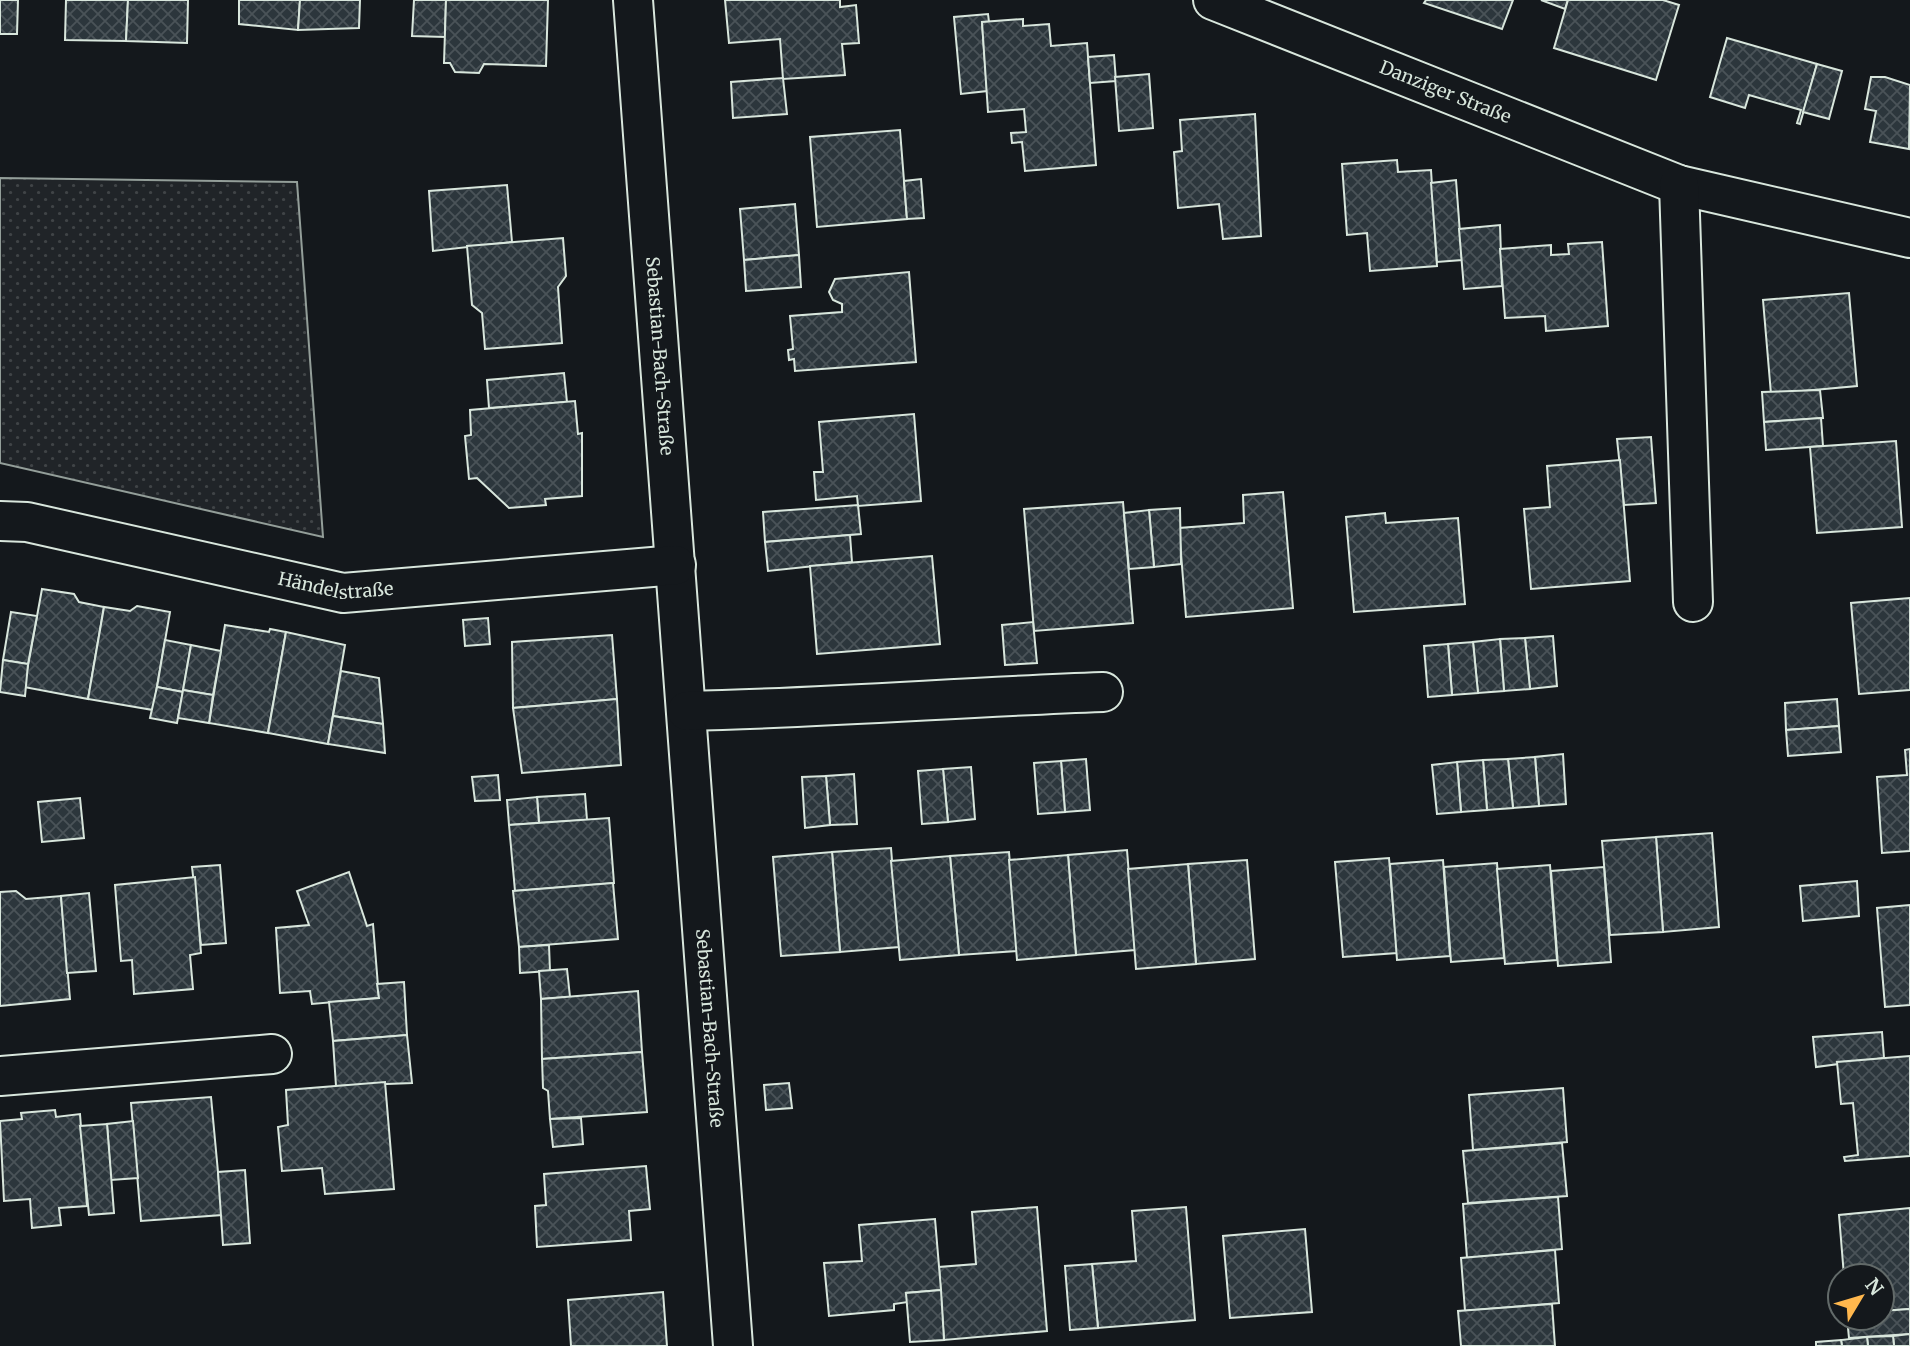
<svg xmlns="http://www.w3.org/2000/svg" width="1910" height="1346" font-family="Merriweather,serif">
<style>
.grass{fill:url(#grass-dots);stroke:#939e99;stroke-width:2}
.building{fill:url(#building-cross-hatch);stroke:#d8e6dc;stroke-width:2}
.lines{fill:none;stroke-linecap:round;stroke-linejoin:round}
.minor-casing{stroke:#d8e6dc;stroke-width:42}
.minor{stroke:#14181c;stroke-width:38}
.labels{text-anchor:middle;stroke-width:5;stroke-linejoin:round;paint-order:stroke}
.street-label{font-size:18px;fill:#d8e6dc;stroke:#14181c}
</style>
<defs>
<pattern id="grass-dots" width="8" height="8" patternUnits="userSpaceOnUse" patternTransform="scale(1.75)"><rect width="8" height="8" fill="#202428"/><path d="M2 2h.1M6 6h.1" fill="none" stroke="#404447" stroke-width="1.8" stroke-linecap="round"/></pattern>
<pattern id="building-cross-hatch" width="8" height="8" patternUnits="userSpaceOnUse" patternTransform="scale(1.75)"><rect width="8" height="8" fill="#2c363c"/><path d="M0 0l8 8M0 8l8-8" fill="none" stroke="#4a5358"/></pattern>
</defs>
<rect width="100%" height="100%" fill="#14181c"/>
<path class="grass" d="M 0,178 L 297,182 L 323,537 L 0,463 Z"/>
<g class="building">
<path d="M 0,0 L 18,0 L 17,34 L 0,34 Z"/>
<path d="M 66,0 L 128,0 L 126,41 L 65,40 Z"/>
<path d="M 128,0 L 188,0 L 187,43 L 126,41 Z"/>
<path d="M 239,0 L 300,0 L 298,30 L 239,24 Z"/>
<path d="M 300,0 L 360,0 L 359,28 L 298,30 Z"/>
<path d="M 414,0 L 446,0 L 445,37 L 412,36 Z"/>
<path d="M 446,0 L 548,0 L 546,66 L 484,64 L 479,73 L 455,72 L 450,63 L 444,63 Z"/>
<path d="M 725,0 L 840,0 L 840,7 L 856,5 L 859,43 L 842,44 L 845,75 L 783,79 L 780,39 L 729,43 Z"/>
<path d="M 1426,0 L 1513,0 L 1502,29 L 1424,3 Z"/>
<path d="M 1541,0 L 1568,0 L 1565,9 Z"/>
<path d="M 1568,0 L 1663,0 L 1679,5 L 1656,80 L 1554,48 Z"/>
<path d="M 988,14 L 989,22 L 982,22 L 987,91 L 961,94 L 954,17 Z"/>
<path d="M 1023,19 L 1023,26 L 1049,24 L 1051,46 L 1087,43 L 1096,165 L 1025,171 L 1022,142 L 1012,143 L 1011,133 L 1026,132 L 1024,109 L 988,112 L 982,22 Z"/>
<path d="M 1727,38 L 1817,64 L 1800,124 L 1797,123 L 1801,110 L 1749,95 L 1745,108 L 1710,97 Z"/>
<path d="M 1114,55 L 1116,81 L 1090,83 L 1088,57 Z"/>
<path d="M 1817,64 L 1842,71 L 1829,119 L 1803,112 Z"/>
<path d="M 1149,74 L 1153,128 L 1119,131 L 1115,77 Z"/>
<path d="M 1871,77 L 1885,77 L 1910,85 L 1909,149 L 1870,142 L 1876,111 L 1865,109 Z"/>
<path d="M 783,78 L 787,114 L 733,118 L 731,82 Z"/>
<path d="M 1255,114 L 1261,236 L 1223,239 L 1219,204 L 1178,208 L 1174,152 L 1182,151 L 1180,120 Z"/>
<path d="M 900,130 L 907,219 L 817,227 L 810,137 Z"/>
<path d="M 1397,160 L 1398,172 L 1431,170 L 1437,266 L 1370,271 L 1367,233 L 1347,235 L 1342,164 Z"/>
<path d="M 921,179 L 924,218 L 907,219 L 904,181 Z"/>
<path d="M 1456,180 L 1462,260 L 1437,262 L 1431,183 Z"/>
<path d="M 507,185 L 512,242 L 433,251 L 429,191 Z"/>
<path d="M 795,204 L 799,255 L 744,260 L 740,209 Z"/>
<path d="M 1500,225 L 1502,286 L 1464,289 L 1459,229 Z"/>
<path d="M 563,238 L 566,276 L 558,287 L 562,343 L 485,349 L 482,313 L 472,305 L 467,246 Z"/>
<path d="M 1602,242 L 1608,326 L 1546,331 L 1545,316 L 1505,318 L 1500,249 L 1551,245 L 1551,255 L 1569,254 L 1568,244 Z"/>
<path d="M 799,255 L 801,287 L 746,291 L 744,260 Z"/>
<path d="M 909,272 L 916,362 L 795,371 L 794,359 L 789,360 L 788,350 L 793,349 L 790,316 L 842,312 L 842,304 L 833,300 L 829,292 L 835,279 Z"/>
<path d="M 1849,293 L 1857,386 L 1771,394 L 1763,300 Z"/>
<path d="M 564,373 L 567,402 L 489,408 L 487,380 Z"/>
<path d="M 1820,390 L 1823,418 L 1764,422 L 1762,392 Z"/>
<path d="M 575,401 L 578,434 L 582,433 L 582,496 L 545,499 L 546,505 L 509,508 L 477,478 L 469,479 L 465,436 L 471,435 L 470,410 Z"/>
<path d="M 914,414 L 921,501 L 858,506 L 857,496 L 816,500 L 814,472 L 823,472 L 819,422 Z"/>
<path d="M 1821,418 L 1823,446 L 1766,450 L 1764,422 Z"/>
<path d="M 1651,437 L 1656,503 L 1624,505 L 1617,439 Z"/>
<path d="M 1896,441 L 1902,527 L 1817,533 L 1810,447 Z"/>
<path d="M 1620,460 L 1630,581 L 1531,589 L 1524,509 L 1550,507 L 1547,466 Z"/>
<path d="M 1283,492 L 1293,608 L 1186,617 L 1179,528 L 1244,523 L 1243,495 Z"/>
<path d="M 1123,502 L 1133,623 L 1034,631 L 1024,509 Z"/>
<path d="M 858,505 L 861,534 L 765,542 L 763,512 Z"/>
<path d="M 1180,508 L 1181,564 L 1154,567 L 1149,510 Z"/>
<path d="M 1149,510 L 1154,567 L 1129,569 L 1124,513 Z"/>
<path d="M 1385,513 L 1386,523 L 1458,518 L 1465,604 L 1354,612 L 1346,517 Z"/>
<path d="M 850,535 L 852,562 L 768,571 L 765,542 Z"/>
<path d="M 932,556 L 940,644 L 817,654 L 810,566 Z"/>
<path d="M 42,589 L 74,594 L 79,602 L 104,607 L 88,699 L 24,687 Z"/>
<path d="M 1910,598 L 1910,690 L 1859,694 L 1851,603 Z"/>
<path d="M 137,606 L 170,612 L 153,710 L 88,699 L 104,607 L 130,611 Z"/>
<path d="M 11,612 L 37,616 L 28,664 L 3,660 Z"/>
<path d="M 488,618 L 490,644 L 465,646 L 463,620 Z"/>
<path d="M 1033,622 L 1037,663 L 1005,665 L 1002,625 Z"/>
<path d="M 225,625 L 269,632 L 270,629 L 286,632 L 268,733 L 209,723 Z"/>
<path d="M 286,632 L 345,645 L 328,744 L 268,733 Z"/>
<path d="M 612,635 L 617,699 L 513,708 L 512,642 Z"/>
<path d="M 1553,636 L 1557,686 L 1530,689 L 1525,638 Z"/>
<path d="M 1525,638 L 1530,689 L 1504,691 L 1500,639 Z"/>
<path d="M 1500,639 L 1504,691 L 1478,693 L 1473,642 Z"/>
<path d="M 165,640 L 191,645 L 183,692 L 157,687 Z"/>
<path d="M 1473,642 L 1478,693 L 1452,695 L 1448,644 Z"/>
<path d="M 1448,644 L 1452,695 L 1428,697 L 1424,646 Z"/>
<path d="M 191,645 L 221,651 L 213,695 L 183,690 Z"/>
<path d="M 3,660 L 28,664 L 25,696 L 0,692 Z"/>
<path d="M 341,671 L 379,678 L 383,724 L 333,716 Z"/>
<path d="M 157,687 L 183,692 L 177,723 L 150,718 Z"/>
<path d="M 183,690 L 213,695 L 209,723 L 178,718 Z"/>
<path d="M 617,699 L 621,765 L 522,773 L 513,708 Z"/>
<path d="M 1837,699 L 1839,726 L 1786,730 L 1785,703 Z"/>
<path d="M 333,716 L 383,724 L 385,753 L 328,744 Z"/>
<path d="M 1839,726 L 1841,752 L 1788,756 L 1786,730 Z"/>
<path d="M 1910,749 L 1910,851 L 1882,853 L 1877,777 L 1907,775 L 1905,750 Z"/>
<path d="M 1563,754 L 1566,804 L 1539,806 L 1535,757 Z"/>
<path d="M 1535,757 L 1539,806 L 1513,808 L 1508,759 Z"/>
<path d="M 1086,759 L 1090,810 L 1065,812 L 1061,761 Z"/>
<path d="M 1508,759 L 1513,808 L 1487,810 L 1483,760 Z"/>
<path d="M 1483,760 L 1487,810 L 1461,812 L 1457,762 Z"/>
<path d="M 1061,761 L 1065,812 L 1038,814 L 1034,763 Z"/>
<path d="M 1457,762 L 1461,812 L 1437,814 L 1432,765 Z"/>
<path d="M 971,767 L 975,819 L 948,822 L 943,769 Z"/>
<path d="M 943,769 L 948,822 L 922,824 L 918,771 Z"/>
<path d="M 854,774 L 857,824 L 830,825 L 826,776 Z"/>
<path d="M 498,775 L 500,800 L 475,801 L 472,777 Z"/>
<path d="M 826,776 L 830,825 L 805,828 L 802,777 Z"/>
<path d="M 585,794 L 587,820 L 539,823 L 537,797 Z"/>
<path d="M 537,797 L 539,823 L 509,825 L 507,800 Z"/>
<path d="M 80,798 L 84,838 L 42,842 L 38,802 Z"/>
<path d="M 609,818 L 614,883 L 515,891 L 509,825 Z"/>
<path d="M 1712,833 L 1719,927 L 1663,932 L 1656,837 Z"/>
<path d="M 1656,837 L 1663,932 L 1610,935 L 1602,841 Z"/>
<path d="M 891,848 L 899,947 L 840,952 L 832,852 Z"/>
<path d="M 1127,850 L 1135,950 L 1076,955 L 1068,855 Z"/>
<path d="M 832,852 L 840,952 L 781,956 L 773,857 Z"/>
<path d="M 1009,852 L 1017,951 L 959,955 L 950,856 Z"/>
<path d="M 1068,855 L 1076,955 L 1017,960 L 1009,860 Z"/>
<path d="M 950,856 L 959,955 L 900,960 L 891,861 Z"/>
<path d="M 1389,858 L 1397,953 L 1343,957 L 1335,862 Z"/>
<path d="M 1247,860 L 1255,959 L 1196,964 L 1188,864 Z"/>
<path d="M 1443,860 L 1450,956 L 1397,960 L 1390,864 Z"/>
<path d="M 1497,863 L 1504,958 L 1451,962 L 1444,867 Z"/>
<path d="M 1188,864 L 1196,964 L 1136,969 L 1128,869 Z"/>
<path d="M 220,865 L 226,943 L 201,945 L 192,867 Z"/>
<path d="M 1550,865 L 1557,960 L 1505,964 L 1497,869 Z"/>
<path d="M 1604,867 L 1611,962 L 1558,966 L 1551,871 Z"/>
<path d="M 349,872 L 367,926 L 373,924 L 379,998 L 312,1004 L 310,991 L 280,993 L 276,928 L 309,925 L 297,891 Z"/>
<path d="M 195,877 L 201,953 L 190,955 L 193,989 L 134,994 L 132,960 L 121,961 L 115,885 Z"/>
<path d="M 1857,881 L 1859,916 L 1803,921 L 1800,886 Z"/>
<path d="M 613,883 L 618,939 L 519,947 L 513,891 Z"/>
<path d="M 16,891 L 26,899 L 61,896 L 70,999 L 0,1006 L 0,892 Z"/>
<path d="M 89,893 L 96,971 L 67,973 L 61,896 Z"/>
<path d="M 1910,905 L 1910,1005 L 1885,1007 L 1877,908 Z"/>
<path d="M 549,945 L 550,971 L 520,973 L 519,947 Z"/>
<path d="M 567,969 L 570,997 L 541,999 L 539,971 Z"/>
<path d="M 404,982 L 407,1035 L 333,1041 L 329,1002 L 379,998 L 377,984 Z"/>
<path d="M 638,991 L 642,1052 L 542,1059 L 541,999 Z"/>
<path d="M 1882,1032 L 1884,1058 L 1816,1067 L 1813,1037 Z"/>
<path d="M 407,1035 L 412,1083 L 336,1086 L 333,1041 Z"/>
<path d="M 642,1052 L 647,1112 L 550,1119 L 548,1091 L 543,1088 L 542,1059 Z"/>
<path d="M 1910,1056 L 1910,1156 L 1845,1161 L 1844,1157 L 1858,1155 L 1853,1103 L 1841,1104 L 1837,1062 Z"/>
<path d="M 385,1082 L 394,1189 L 325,1194 L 322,1168 L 282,1171 L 278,1127 L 288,1125 L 286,1090 Z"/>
<path d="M 789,1083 L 792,1108 L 766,1110 L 764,1085 Z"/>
<path d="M 1563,1088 L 1567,1142 L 1473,1150 L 1469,1095 Z"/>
<path d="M 211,1097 L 222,1215 L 141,1221 L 131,1103 Z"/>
<path d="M 55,1110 L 56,1117 L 80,1114 L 87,1206 L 59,1208 L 61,1225 L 32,1228 L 30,1199 L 4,1201 L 0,1121 L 22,1119 L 21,1113 Z"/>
<path d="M 581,1118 L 583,1144 L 553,1147 L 550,1119 Z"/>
<path d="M 133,1121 L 138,1178 L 111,1180 L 107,1124 Z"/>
<path d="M 107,1124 L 114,1213 L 89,1215 L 80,1126 Z"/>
<path d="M 1562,1143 L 1567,1196 L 1468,1203 L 1463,1151 Z"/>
<path d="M 646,1166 L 650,1209 L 629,1211 L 631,1240 L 537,1247 L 535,1206 L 546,1205 L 544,1174 Z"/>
<path d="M 245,1170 L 250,1243 L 223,1245 L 218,1172 Z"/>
<path d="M 1558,1197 L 1562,1249 L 1467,1258 L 1463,1204 Z"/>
<path d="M 1037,1207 L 1047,1331 L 944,1340 L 939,1267 L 976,1264 L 972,1212 Z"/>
<path d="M 1186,1207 L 1195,1320 L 1098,1328 L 1092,1264 L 1136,1261 L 1132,1211 Z"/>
<path d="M 1910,1208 L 1910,1309 L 1882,1311 L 1882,1276 L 1844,1276 L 1839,1215 Z"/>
<path d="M 935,1219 L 941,1290 L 906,1293 L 908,1302 L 894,1304 L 894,1310 L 829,1316 L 824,1263 L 862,1261 L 859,1225 Z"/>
<path d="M 1305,1229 L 1312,1312 L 1230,1318 L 1223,1236 Z"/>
<path d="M 1555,1250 L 1559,1303 L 1465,1311 L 1461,1258 Z"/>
<path d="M 1092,1264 L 1098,1328 L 1070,1330 L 1065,1266 Z"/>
<path d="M 941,1290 L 944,1340 L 910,1342 L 906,1293 Z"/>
<path d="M 663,1292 L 667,1346 L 571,1346 L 568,1300 Z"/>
<path d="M 1552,1304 L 1555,1346 L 1461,1346 L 1458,1311 Z"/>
<path d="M 1882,1308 L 1882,1311 L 1910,1309 L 1910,1334 L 1849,1338 L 1847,1318 L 1882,1318 Z"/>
<path d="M 1910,1334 L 1910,1346 L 1894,1346 L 1893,1336 Z"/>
<path d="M 1893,1336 L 1894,1346 L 1868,1346 L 1867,1337 Z"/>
<path d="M 1867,1337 L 1868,1346 L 1842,1346 L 1841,1340 Z"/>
<path d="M 1841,1340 L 1842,1346 L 1816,1346 L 1816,1342 Z"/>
</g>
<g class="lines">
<defs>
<g id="minor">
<path id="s1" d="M 633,0 L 733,1346"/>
<path id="s2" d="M 1213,0 L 1679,185 L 1910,238"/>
<path d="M 1679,185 L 1693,602"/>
<path id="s3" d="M 0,521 L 27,522 L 343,593 L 676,565"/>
<path d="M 687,711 C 826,708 964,697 1103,692"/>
<path d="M 0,1076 L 272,1054"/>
</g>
</defs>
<use href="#minor" class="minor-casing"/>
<use href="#minor" class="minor"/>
</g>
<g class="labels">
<g class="street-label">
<text dy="6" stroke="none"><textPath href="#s2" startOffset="250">Danziger Straße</textPath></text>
<text dy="6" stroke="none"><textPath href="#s1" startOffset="357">Sebastian-Bach-Straße</textPath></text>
<text dy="6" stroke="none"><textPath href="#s3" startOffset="343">Händelstraße</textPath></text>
<text dy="6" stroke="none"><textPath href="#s1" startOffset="1031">Sebastian-Bach-Straße</textPath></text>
</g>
</g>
<g transform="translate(1861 1297) rotate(52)"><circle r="33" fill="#14181c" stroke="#626a69" stroke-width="2"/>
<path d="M0-5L12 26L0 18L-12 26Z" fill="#ffb74d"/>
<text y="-10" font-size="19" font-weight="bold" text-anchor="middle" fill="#d8e6dc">N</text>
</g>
</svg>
